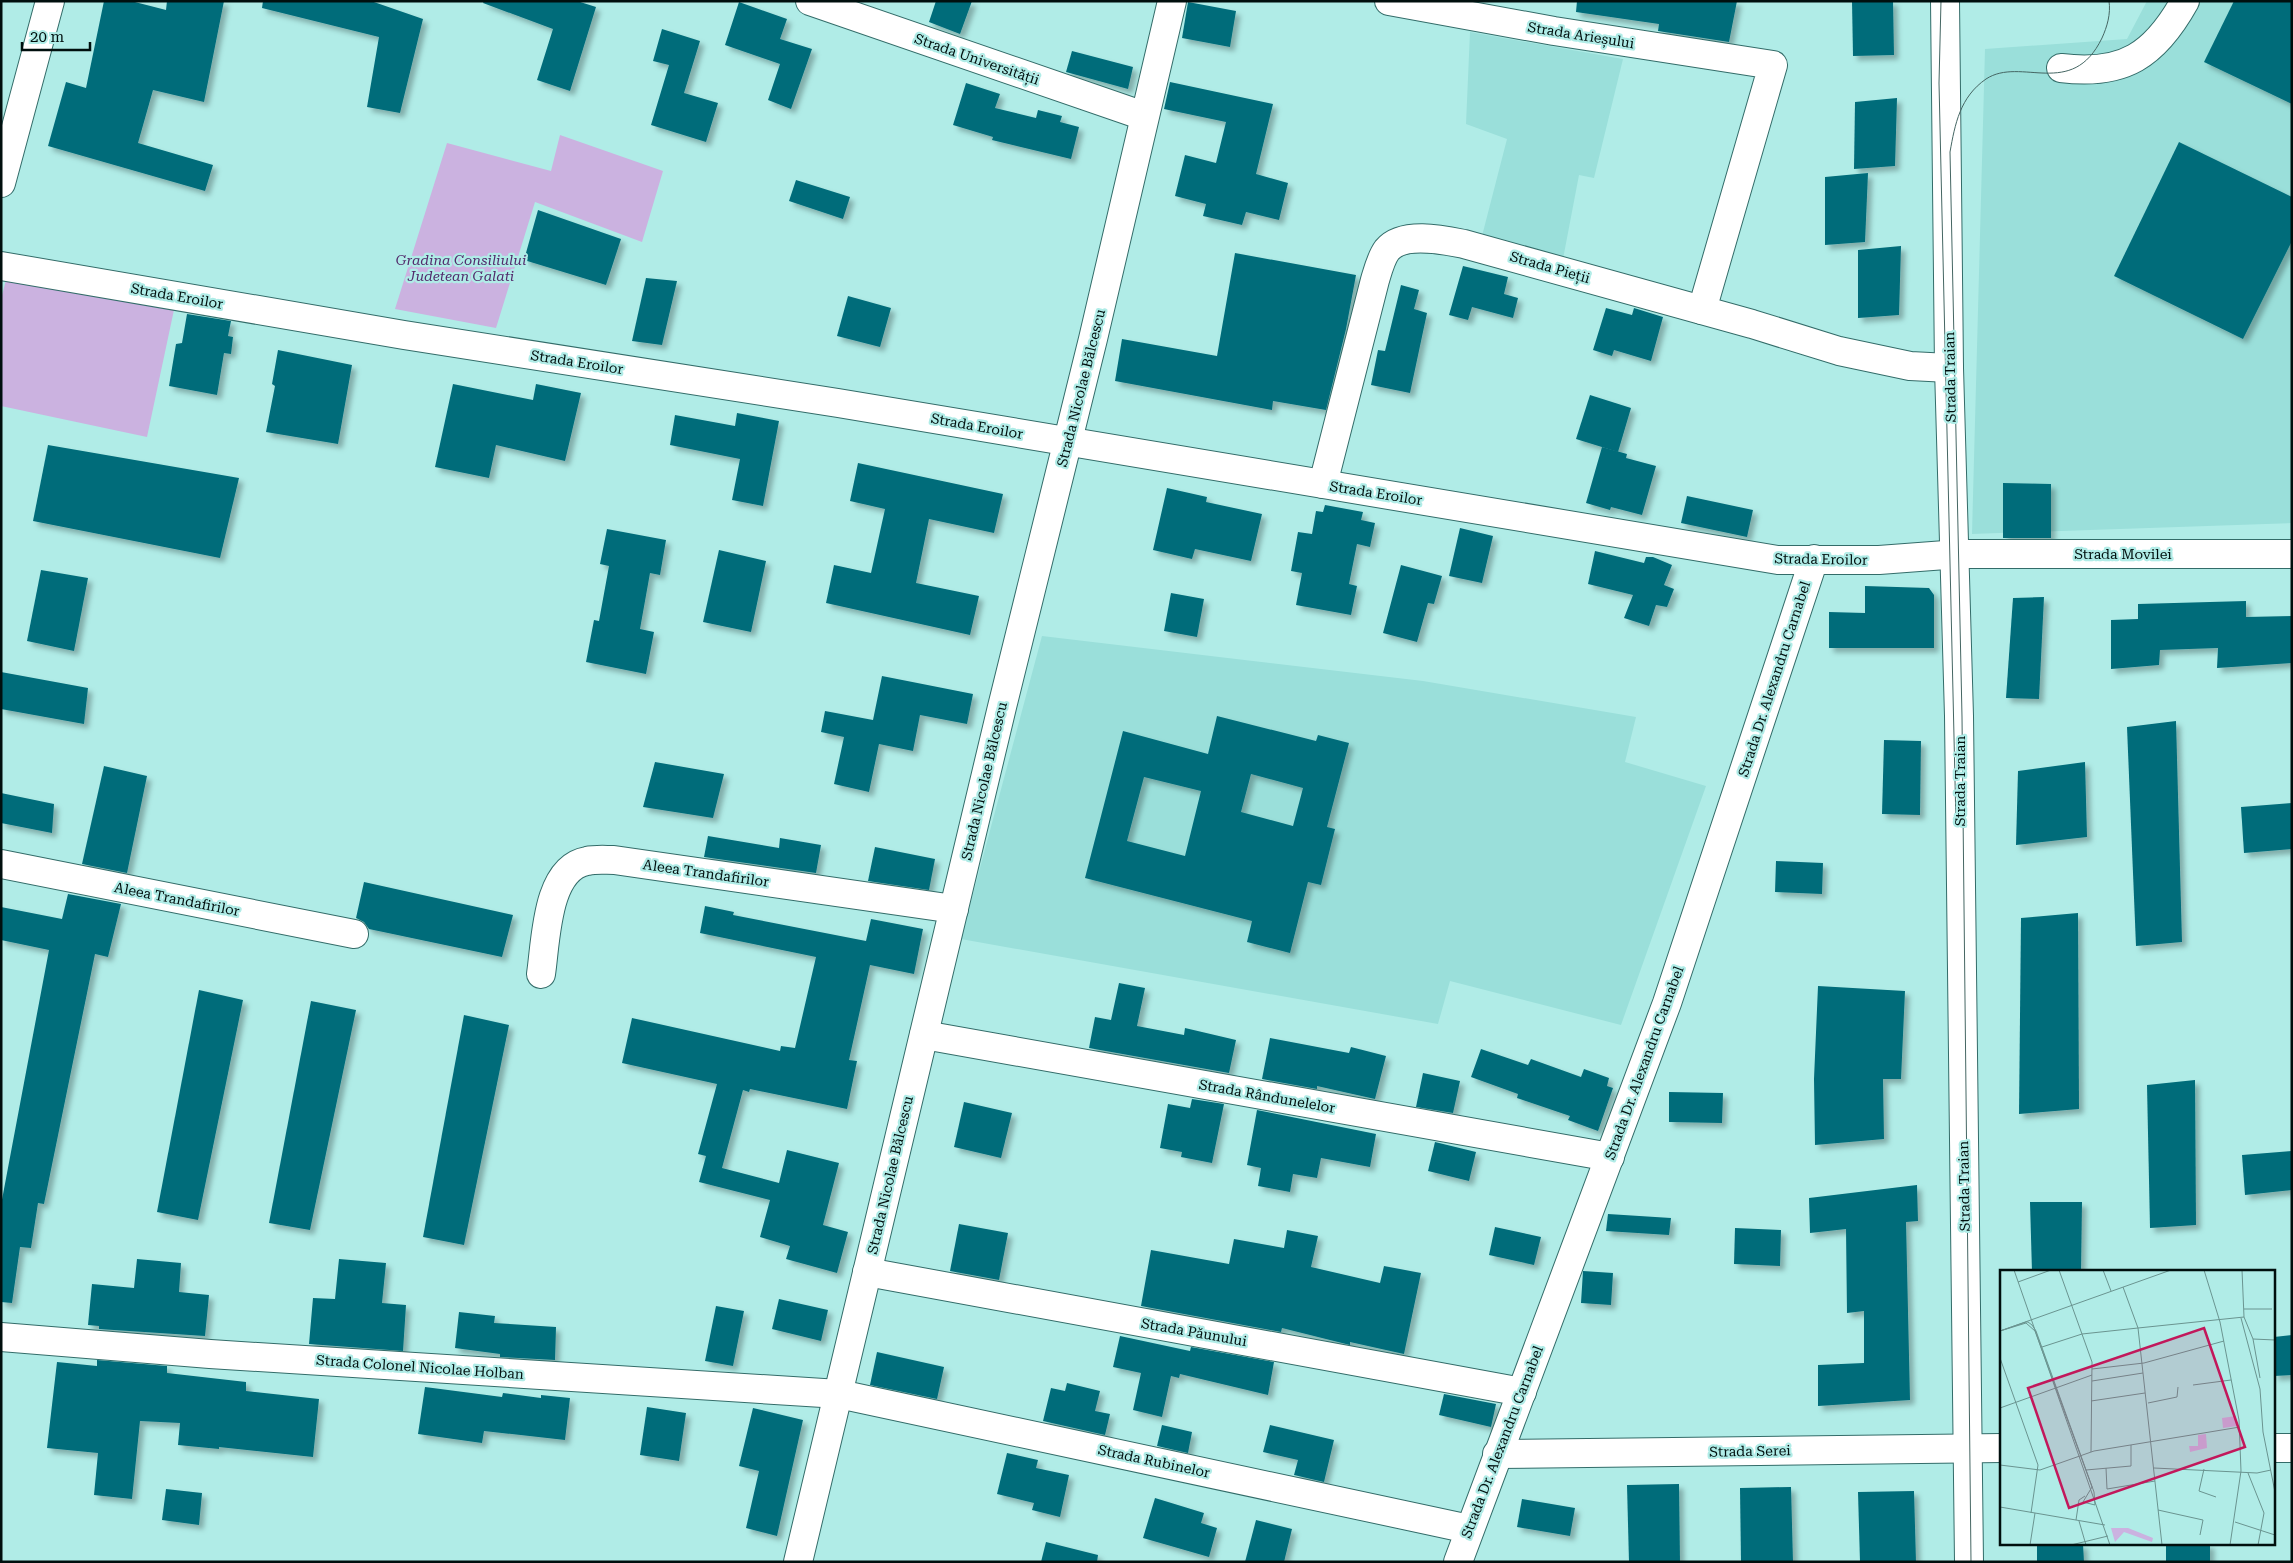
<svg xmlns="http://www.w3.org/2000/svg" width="2293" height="1563" font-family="'Roboto Serif',serif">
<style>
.built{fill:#9adfda}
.green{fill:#cbb2e0}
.building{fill:#026c7a;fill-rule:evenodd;filter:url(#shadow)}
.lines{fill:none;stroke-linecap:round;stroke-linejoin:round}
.minor-casing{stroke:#336c69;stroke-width:30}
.major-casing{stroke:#336c69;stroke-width:30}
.minor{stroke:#fff;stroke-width:28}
.major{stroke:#fff;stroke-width:28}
.tram{stroke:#456663;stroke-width:1}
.labels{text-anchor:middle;stroke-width:4.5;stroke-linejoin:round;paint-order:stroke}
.street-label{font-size:14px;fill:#000f0e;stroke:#b0ece7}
.park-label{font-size:14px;font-style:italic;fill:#522a6b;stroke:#b0ece7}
.inset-road{fill:none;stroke:#6a9490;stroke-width:1}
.view{fill:#c2185b;fill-opacity:0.15;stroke:#c2185b;stroke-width:2.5}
.inset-edge{fill:none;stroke:#000f0e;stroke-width:2.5}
</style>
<defs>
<filter id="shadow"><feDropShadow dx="4.5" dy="4.5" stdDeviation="2.5" flood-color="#0004"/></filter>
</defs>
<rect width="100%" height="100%" fill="#b0ece7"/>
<g class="built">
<path d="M 2147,1 L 2292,1 L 2292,523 L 1972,534 L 1985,49 L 2127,39 Z"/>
<path d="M 1470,32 L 1623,59 L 1594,178 L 1579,175 L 1563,259 L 1482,236 L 1507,139 L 1466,124 Z"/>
<path d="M 1042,636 L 1423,681 L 1636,717 L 1625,762 L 1706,786 L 1621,1025 L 1450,981 L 1438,1024 L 961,939 Z"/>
</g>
<g class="green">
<path d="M 560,135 L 663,171 L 642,242 L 535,202 L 496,328 L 395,309 L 447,143 L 551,171 Z"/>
<path d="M 6,280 L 175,305 L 147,437 L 1,406 L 1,299 Z"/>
</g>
<g class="building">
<path d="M 104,1 L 131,1 L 166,10 L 167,1 L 224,1 L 204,102 L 153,90 L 138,143 L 213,165 L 205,191 L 48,146 L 66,82 L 86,88 Z"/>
<path d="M 263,1 L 371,1 L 423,19 L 400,113 L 367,107 L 379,37 L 262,8 Z"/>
<path d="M 484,1 L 577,1 L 596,7 L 570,91 L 537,80 L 553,29 L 483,3 Z"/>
<path d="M 936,1 L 972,1 L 960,34 L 929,22 Z"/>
<path d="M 1577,1 L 1737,1 L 1729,42 L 1658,31 L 1659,24 L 1576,12 Z"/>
<path d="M 1852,1 L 1893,1 L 1894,55 L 1853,56 Z"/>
<path d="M 2234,1 L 2292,1 L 2292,104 L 2204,62 Z"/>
<path d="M 739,2 L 787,19 L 780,39 L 812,49 L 791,109 L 768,100 L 780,64 L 725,45 Z"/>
<path d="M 1188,2 L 1236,11 L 1230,47 L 1182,38 Z"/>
<path d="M 662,29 L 700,41 L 684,93 L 718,103 L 706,142 L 651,125 L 669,65 L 653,61 Z"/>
<path d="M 1072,51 L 1133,67 L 1128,89 L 1066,72 Z"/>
<path d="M 1170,82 L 1273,104 L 1256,174 L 1288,183 L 1279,220 L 1246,212 L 1242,225 L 1203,216 L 1206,204 L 1175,196 L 1185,155 L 1216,163 L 1226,122 L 1164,109 Z"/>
<path d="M 966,83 L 1000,94 L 995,108 L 1036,118 L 1038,110 L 1062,116 L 1060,122 L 1079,127 L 1071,159 L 992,140 L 993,137 L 953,125 Z"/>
<path d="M 1897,98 L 1895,166 L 1854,169 L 1855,102 Z"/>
<path d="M 2179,142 L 2292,197 L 2292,241 L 2243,339 L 2114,276 Z"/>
<path d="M 1868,173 L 1865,242 L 1825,245 L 1825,177 Z"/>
<path d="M 796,180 L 850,197 L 843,219 L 789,201 Z"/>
<path d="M 538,210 L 621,239 L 606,285 L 524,260 Z"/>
<path d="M 1901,246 L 1899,315 L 1858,318 L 1858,250 Z"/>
<path d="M 1235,253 L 1356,275 L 1346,329 L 1326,410 L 1273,401 L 1272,410 L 1115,381 L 1122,339 L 1217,356 Z"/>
<path d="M 1463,266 L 1508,277 L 1504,294 L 1518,298 L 1513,318 L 1472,307 L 1468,320 L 1449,315 Z"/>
<path d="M 646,278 L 677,281 L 662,345 L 632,341 Z"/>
<path d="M 1401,285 L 1419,290 L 1414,309 L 1427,313 L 1410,393 L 1371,385 L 1378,350 L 1385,351 Z"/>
<path d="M 848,296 L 891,308 L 880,347 L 837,336 Z"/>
<path d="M 1606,308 L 1632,315 L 1634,308 L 1663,317 L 1651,361 L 1614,350 L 1612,356 L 1593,350 Z"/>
<path d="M 187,314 L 231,321 L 228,336 L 233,337 L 231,354 L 224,353 L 217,395 L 169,386 L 176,344 L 182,343 Z"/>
<path d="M 278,350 L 352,365 L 338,444 L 266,432 L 275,386 L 272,384 Z"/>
<path d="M 453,384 L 533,400 L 536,384 L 581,393 L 565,461 L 496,445 L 489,478 L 435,467 Z"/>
<path d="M 1590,395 L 1631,408 L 1618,452 L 1576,439 Z"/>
<path d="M 737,413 L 779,421 L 763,506 L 732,500 L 740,459 L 670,445 L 675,415 L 735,426 Z"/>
<path d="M 48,445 L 239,478 L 220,558 L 33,521 Z"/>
<path d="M 1602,447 L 1627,454 L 1626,458 L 1656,466 L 1642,515 L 1611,507 L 1610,510 L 1586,503 Z"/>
<path d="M 858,463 L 1003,494 L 994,533 L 929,519 L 916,583 L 979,596 L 970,635 L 826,603 L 834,565 L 871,573 L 885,509 L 850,501 Z"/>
<path d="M 2003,483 L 2051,484 L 2051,538 L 2003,538 Z"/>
<path d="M 1167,488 L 1207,497 L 1206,502 L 1262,514 L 1251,561 L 1195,549 L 1192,559 L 1153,550 Z"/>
<path d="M 1687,496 L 1753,510 L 1747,537 L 1681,523 Z"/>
<path d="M 1325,505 L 1363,512 L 1361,520 L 1375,523 L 1370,547 L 1357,544 L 1349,584 L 1357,586 L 1351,615 L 1296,605 L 1302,573 L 1291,571 L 1298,532 L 1312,534 L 1316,511 L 1323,512 Z"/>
<path d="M 1460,528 L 1493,536 L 1482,583 L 1449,576 Z"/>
<path d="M 607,529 L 666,540 L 660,575 L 650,573 L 640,629 L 654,632 L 646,674 L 586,662 L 594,620 L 599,621 L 609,566 L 600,564 Z"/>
<path d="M 719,550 L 766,561 L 751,632 L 703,622 Z"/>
<path d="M 1595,551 L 1644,563 L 1646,557 L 1653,557 L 1672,565 L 1664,585 L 1674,589 L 1667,607 L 1656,605 L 1649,626 L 1624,618 L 1633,595 L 1588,584 Z"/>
<path d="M 1401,565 L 1442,576 L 1434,604 L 1428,603 L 1417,642 L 1383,633 Z"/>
<path d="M 41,570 L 88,578 L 74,651 L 27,641 Z"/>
<path d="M 1865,586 L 1929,588 L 1934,595 L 1934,648 L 1829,648 L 1829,612 L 1865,613 Z"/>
<path d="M 1171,593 L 1204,599 L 1197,637 L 1164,631 Z"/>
<path d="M 2044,597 L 2039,699 L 2006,698 L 2013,598 Z"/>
<path d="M 2246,601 L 2246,617 L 2292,616 L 2292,663 L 2217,668 L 2218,648 L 2160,650 L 2159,665 L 2111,669 L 2111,620 L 2138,619 L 2138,604 Z"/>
<path d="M 1,672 L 88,688 L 84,724 L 1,709 Z"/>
<path d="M 882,676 L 973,694 L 967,724 L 920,715 L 913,751 L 879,744 L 869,792 L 834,784 L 844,737 L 821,732 L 825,711 L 873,720 Z"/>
<path d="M 1217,716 L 1316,741 L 1318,735 L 1349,743 L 1327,827 L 1335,829 L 1321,885 L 1308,882 L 1290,953 L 1247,942 L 1252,921 L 1085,878 L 1123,731 L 1208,754 ZM 1251,774 L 1303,788 L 1293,826 L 1241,812 ZM 1144,777 L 1201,791 L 1185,856 L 1127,841 Z"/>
<path d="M 2176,721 L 2182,942 L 2136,946 L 2127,727 Z"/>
<path d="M 1884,740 L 1921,741 L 1920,815 L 1882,814 Z"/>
<path d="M 655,762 L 724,774 L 713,818 L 643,807 Z"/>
<path d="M 2085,762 L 2087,837 L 2016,845 L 2018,771 Z"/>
<path d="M 104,766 L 147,776 L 127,873 L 82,864 Z"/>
<path d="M 1,793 L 54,804 L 52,833 L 1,823 Z"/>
<path d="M 2292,803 L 2292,849 L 2244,853 L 2241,807 Z"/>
<path d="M 708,836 L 779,848 L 780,838 L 821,845 L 816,873 L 704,857 Z"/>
<path d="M 875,847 L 935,859 L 929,890 L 868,881 Z"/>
<path d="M 1776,861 L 1823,863 L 1822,894 L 1775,892 Z"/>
<path d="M 364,882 L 513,915 L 502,957 L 369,929 L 364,922 L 356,918 Z"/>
<path d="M 68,894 L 121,904 L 108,957 L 95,954 L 44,1204 L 38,1203 L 31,1248 L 20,1247 L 12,1303 L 1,1302 L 1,1205 L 49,950 L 1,940 L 1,907 L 62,919 Z"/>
<path d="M 705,906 L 734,912 L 733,915 L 866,941 L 871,919 L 923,929 L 914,974 L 870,965 L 849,1060 L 857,1061 L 847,1109 L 750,1089 L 749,1092 L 743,1090 L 722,1168 L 779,1183 L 787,1150 L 839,1163 L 823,1225 L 848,1232 L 837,1273 L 786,1259 L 790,1246 L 760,1237 L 770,1200 L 699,1182 L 706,1156 L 698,1154 L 717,1084 L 622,1063 L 632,1018 L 780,1051 L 781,1046 L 795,1048 L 816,957 L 700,933 Z"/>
<path d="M 2078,913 L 2079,1109 L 2019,1114 L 2021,918 Z"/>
<path d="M 1119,983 L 1145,988 L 1137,1026 L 1184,1035 L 1185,1028 L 1236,1040 L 1229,1073 L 1089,1048 L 1095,1017 L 1111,1020 Z"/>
<path d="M 1818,986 L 1905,991 L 1901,1079 L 1883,1079 L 1884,1139 L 1815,1145 L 1814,1079 Z"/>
<path d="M 199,990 L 243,1000 L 198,1220 L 157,1212 Z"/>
<path d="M 311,1001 L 356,1010 L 310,1230 L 269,1223 Z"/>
<path d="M 464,1015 L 509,1025 L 464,1245 L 423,1237 Z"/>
<path d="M 1270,1038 L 1349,1053 L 1351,1047 L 1386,1056 L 1375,1099 L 1317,1086 L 1317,1089 L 1262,1079 Z"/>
<path d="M 1481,1049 L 1528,1065 L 1531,1059 L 1581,1077 L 1584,1069 L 1609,1078 L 1607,1086 L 1613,1088 L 1598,1131 L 1568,1120 L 1570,1116 L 1517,1098 L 1518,1094 L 1471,1077 Z"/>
<path d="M 1423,1073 L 1460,1081 L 1453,1113 L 1416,1107 Z"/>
<path d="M 2195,1080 L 2196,1225 L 2150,1228 L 2147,1085 Z"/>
<path d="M 1669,1092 L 1723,1093 L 1722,1123 L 1669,1122 Z"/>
<path d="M 1192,1099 L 1224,1104 L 1212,1163 L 1181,1157 L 1182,1152 L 1160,1148 L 1168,1104 L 1190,1108 Z"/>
<path d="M 964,1102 L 1012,1113 L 1001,1158 L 954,1147 Z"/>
<path d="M 1257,1110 L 1376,1134 L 1370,1167 L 1321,1158 L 1317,1178 L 1293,1174 L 1290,1192 L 1258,1186 L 1261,1168 L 1247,1165 Z"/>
<path d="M 1435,1142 L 1476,1152 L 1469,1181 L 1428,1171 Z"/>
<path d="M 2292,1151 L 2292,1190 L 2245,1195 L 2242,1155 Z"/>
<path d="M 1917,1185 L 1918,1221 L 1906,1222 L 1910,1400 L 1818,1406 L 1818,1365 L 1864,1363 L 1864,1311 L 1847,1313 L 1846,1229 L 1810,1233 L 1809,1198 Z"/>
<path d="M 2030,1202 L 2082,1202 L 2081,1272 L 2032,1272 Z"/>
<path d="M 1608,1214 L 1671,1218 L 1669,1235 L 1606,1231 Z"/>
<path d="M 959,1224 L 1008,1233 L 999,1280 L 950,1271 Z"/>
<path d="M 1495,1227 L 1541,1237 L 1534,1265 L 1489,1255 Z"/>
<path d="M 1735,1228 L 1781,1230 L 1780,1266 L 1734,1264 Z"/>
<path d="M 1287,1230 L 1318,1236 L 1311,1267 L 1380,1283 L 1384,1266 L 1421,1273 L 1404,1354 L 1350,1342 L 1350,1345 L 1282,1328 L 1281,1332 L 1141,1306 L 1151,1250 L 1229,1264 L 1234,1239 L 1284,1248 Z"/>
<path d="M 137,1259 L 181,1263 L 179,1292 L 209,1295 L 205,1336 L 99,1329 L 99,1326 L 88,1325 L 92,1284 L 134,1288 Z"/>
<path d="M 339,1259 L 386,1263 L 382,1303 L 406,1305 L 403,1351 L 309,1344 L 313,1298 L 335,1299 Z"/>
<path d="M 1583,1271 L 1613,1273 L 1611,1305 L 1581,1303 Z"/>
<path d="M 779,1299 L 828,1310 L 821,1341 L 772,1329 Z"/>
<path d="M 716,1306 L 744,1311 L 733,1366 L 705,1361 Z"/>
<path d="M 459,1312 L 495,1316 L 494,1323 L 556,1327 L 555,1360 L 500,1357 L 500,1354 L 455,1348 Z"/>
<path d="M 2292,1335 L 2292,1375 L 2274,1376 L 2274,1337 Z"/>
<path d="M 1120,1336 L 1190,1351 L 1191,1347 L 1274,1362 L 1268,1395 L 1180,1374 L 1179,1378 L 1171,1376 L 1162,1417 L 1133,1410 L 1141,1373 L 1113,1367 Z"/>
<path d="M 877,1352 L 944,1367 L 937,1399 L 870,1385 Z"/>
<path d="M 97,1360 L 167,1366 L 167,1373 L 246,1382 L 246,1391 L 319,1399 L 313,1457 L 219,1447 L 219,1449 L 178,1445 L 180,1423 L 140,1421 L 132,1499 L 94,1495 L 98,1453 L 47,1448 L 57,1362 L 97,1366 Z"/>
<path d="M 1067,1383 L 1100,1391 L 1095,1411 L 1110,1414 L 1105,1435 L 1043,1421 L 1051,1388 L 1065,1391 Z"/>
<path d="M 425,1387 L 502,1397 L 503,1393 L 541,1398 L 541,1395 L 570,1398 L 565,1440 L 484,1431 L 482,1443 L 418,1434 Z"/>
<path d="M 1444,1394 L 1496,1404 L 1491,1427 L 1439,1415 Z"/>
<path d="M 647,1407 L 686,1413 L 679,1461 L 640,1455 Z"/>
<path d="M 753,1408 L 803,1420 L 777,1536 L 746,1528 L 759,1471 L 739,1466 Z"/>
<path d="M 1162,1425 L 1192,1432 L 1188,1453 L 1157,1446 Z"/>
<path d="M 1270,1425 L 1334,1440 L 1324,1482 L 1294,1475 L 1298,1460 L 1263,1452 Z"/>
<path d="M 1007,1453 L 1038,1460 L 1036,1468 L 1069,1475 L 1060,1517 L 1032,1510 L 1034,1503 L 997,1494 Z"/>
<path d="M 1679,1484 L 1680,1562 L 1629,1562 L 1627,1485 Z"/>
<path d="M 1791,1487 L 1793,1562 L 1741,1562 L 1740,1488 Z"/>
<path d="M 166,1489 L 202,1493 L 199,1525 L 162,1520 Z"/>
<path d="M 1914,1491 L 1916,1562 L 1860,1562 L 1858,1492 Z"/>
<path d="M 1155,1498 L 1204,1513 L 1201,1523 L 1217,1528 L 1209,1557 L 1143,1538 Z"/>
<path d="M 1522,1499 L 1575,1508 L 1570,1536 L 1517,1527 Z"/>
<path d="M 1256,1520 L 1292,1529 L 1284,1562 L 1245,1562 Z"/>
<path d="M 1046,1542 L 1098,1555 L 1097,1562 L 1041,1562 Z"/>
<path d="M 2037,1544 L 2083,1544 L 2084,1562 L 2037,1562 Z"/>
<rect x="2166" y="1544" width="44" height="18"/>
</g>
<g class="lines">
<defs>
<g id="minor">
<path d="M 810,1 L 1144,116"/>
<path d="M 1389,1 L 1554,31 L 1773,65 L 1702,310"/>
<path d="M 2061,68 C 2124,76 2155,55 2185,1"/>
<path d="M 1,266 L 404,335 L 838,403 L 1778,560 L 1879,560 L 1959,554 L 2292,554"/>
<path d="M 1323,484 L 1375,280 C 1378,270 1381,258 1387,250 C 1403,231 1444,240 1464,244 L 1752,324 L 1839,351 L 1910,366 L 1949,368"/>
<path d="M 1,864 L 354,934"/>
<path d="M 541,974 C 546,941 546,868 587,861 C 596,859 605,860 614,860 L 954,909"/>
<path d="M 924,1035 L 1610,1157"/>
<path d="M 867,1272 L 1522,1392"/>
<path d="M 1,1337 L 210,1354 L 839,1394 L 1469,1529"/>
<path d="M 2274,1448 L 2292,1448"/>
<path d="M 1497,1454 L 2002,1448"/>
<path d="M 1458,1562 L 1667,1003 L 1814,559"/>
</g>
<g id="major">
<path d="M 1945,1 L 1949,368 L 1959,716 L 1969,1562"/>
<path d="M 1,183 L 50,1"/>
<path d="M 798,1562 L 1002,707 L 1093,339 L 1172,1"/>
</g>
</defs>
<use href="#minor" class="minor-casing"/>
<use href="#major" class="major-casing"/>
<use href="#minor" class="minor"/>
<use href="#major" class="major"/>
<g class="tram">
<path d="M 1941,1 L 1939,83 L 1956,824"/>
<path d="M 1971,1562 L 1962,717 L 1950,152 C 1955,124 1960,97 1986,79 C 2021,56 2072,100 2102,38 C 2107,27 2111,14 2109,1"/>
</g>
</g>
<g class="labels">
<g class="street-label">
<text transform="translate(1581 35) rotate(9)" y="5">Strada Arieșului</text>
<text transform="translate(977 59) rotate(19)" y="5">Strada Universității</text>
<text transform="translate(1550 267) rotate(16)" y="5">Strada Pieții</text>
<text transform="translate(177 296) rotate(10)" y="5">Strada Eroilor</text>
<text transform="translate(577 362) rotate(9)" y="5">Strada Eroilor</text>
<text transform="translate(1950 377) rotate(-91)" y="5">Strada Traian</text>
<text transform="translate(1081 388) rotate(-76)" y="5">Strada Nicolae Bălcescu</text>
<text transform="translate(977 426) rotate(10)" y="5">Strada Eroilor</text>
<text transform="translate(1376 493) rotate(9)" y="5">Strada Eroilor</text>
<text x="2123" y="559">Strada Movilei</text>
<text transform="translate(1821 559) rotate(1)" y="5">Strada Eroilor</text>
<text transform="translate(1774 679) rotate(-72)" y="5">Strada Dr. Alexandru Carnabel</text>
<text transform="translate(984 781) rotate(-77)" y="5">Strada Nicolae Bălcescu</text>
<text transform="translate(1960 781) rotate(-90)" y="5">Strada Traian</text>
<text transform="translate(706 873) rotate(8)" y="5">Aleea Trandafirilor</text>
<text transform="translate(177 899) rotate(11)" y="5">Aleea Trandafirilor</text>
<text transform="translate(1644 1063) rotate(-70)" y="5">Strada Dr. Alexandru Carnabel</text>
<text transform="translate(1267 1096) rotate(10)" y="5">Strada Rândunelelor</text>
<text transform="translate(890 1175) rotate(-77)" y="5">Strada Nicolae Bălcescu</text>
<text transform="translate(1964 1186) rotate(-91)" y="5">Strada Traian</text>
<text transform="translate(1194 1332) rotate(10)" y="5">Strada Păunului</text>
<text transform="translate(420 1367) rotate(4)" y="5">Strada Colonel Nicolae Holban</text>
<text transform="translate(1502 1442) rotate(-69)" y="5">Strada Dr. Alexandru Carnabel</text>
<text transform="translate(1750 1451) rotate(-1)" y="5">Strada Serei</text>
<text transform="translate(1154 1461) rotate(12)" y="5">Strada Rubinelor</text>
</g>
<g class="park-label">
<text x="461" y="265">Gradina Consiliului<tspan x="461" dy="16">Judetean Galati</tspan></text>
</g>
</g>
<g transform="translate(2000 1270)">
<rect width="275" height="275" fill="#b0ece7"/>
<path d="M 236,146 L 237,156 L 223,158 L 222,148 ZM 206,164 L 207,178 L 190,182 L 189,176 L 198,176 L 198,165 ZM 111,258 L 128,258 L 153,268 L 152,272 L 124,262 L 115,272 Z" fill="#cbb2e0"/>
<path class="inset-road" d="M 14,0 L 110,275M 59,0 L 92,92 L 91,182M 103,0 L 111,21M 204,0 L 220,52 L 239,150 L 241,201 L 230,275M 242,0 L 244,47M 18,12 L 51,0M 244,39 L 272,39M 241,48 L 260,119 L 263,162 L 275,222M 0,61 L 171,0M 0,61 L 23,53 L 26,52 L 28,52 L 32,55 L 36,61 L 94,222 L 95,235 L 83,232 L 92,217 L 35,61 L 26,53 L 0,61M 253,69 L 260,108M 42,77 L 82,64 L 138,58 L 123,17M 0,88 L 38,195 L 31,243M 92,99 L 144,93 L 224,71M 92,111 L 143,103M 193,115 L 231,110M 91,131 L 145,123M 148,133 L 177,127 L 178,117M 0,138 L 92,105M 0,195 L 40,200 L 94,181 L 240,157M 106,198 L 107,219 L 155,211M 154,198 L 257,203 L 271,200M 204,199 L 199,221 L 216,227M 86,200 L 131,196 L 131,175M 248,203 L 264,243 L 258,275M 0,237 L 105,255M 158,240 L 203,250 L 200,265M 76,250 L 79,230 L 85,226M 79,251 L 86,275M 235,252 L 275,265M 30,275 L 35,243M 71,275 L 108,266M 162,275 L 138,58 L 244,47 L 253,69 L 275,70"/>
<path class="view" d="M 204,58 L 245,177 L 69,238 L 28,118 Z"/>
<rect width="275" height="275" class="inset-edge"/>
</g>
<rect width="2293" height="1563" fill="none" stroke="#000f0e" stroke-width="5"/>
<path d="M22 42v8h68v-8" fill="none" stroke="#000f0e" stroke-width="2.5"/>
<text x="30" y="42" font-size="15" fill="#000f0e" stroke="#b0ece7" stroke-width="4" paint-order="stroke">20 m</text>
</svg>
